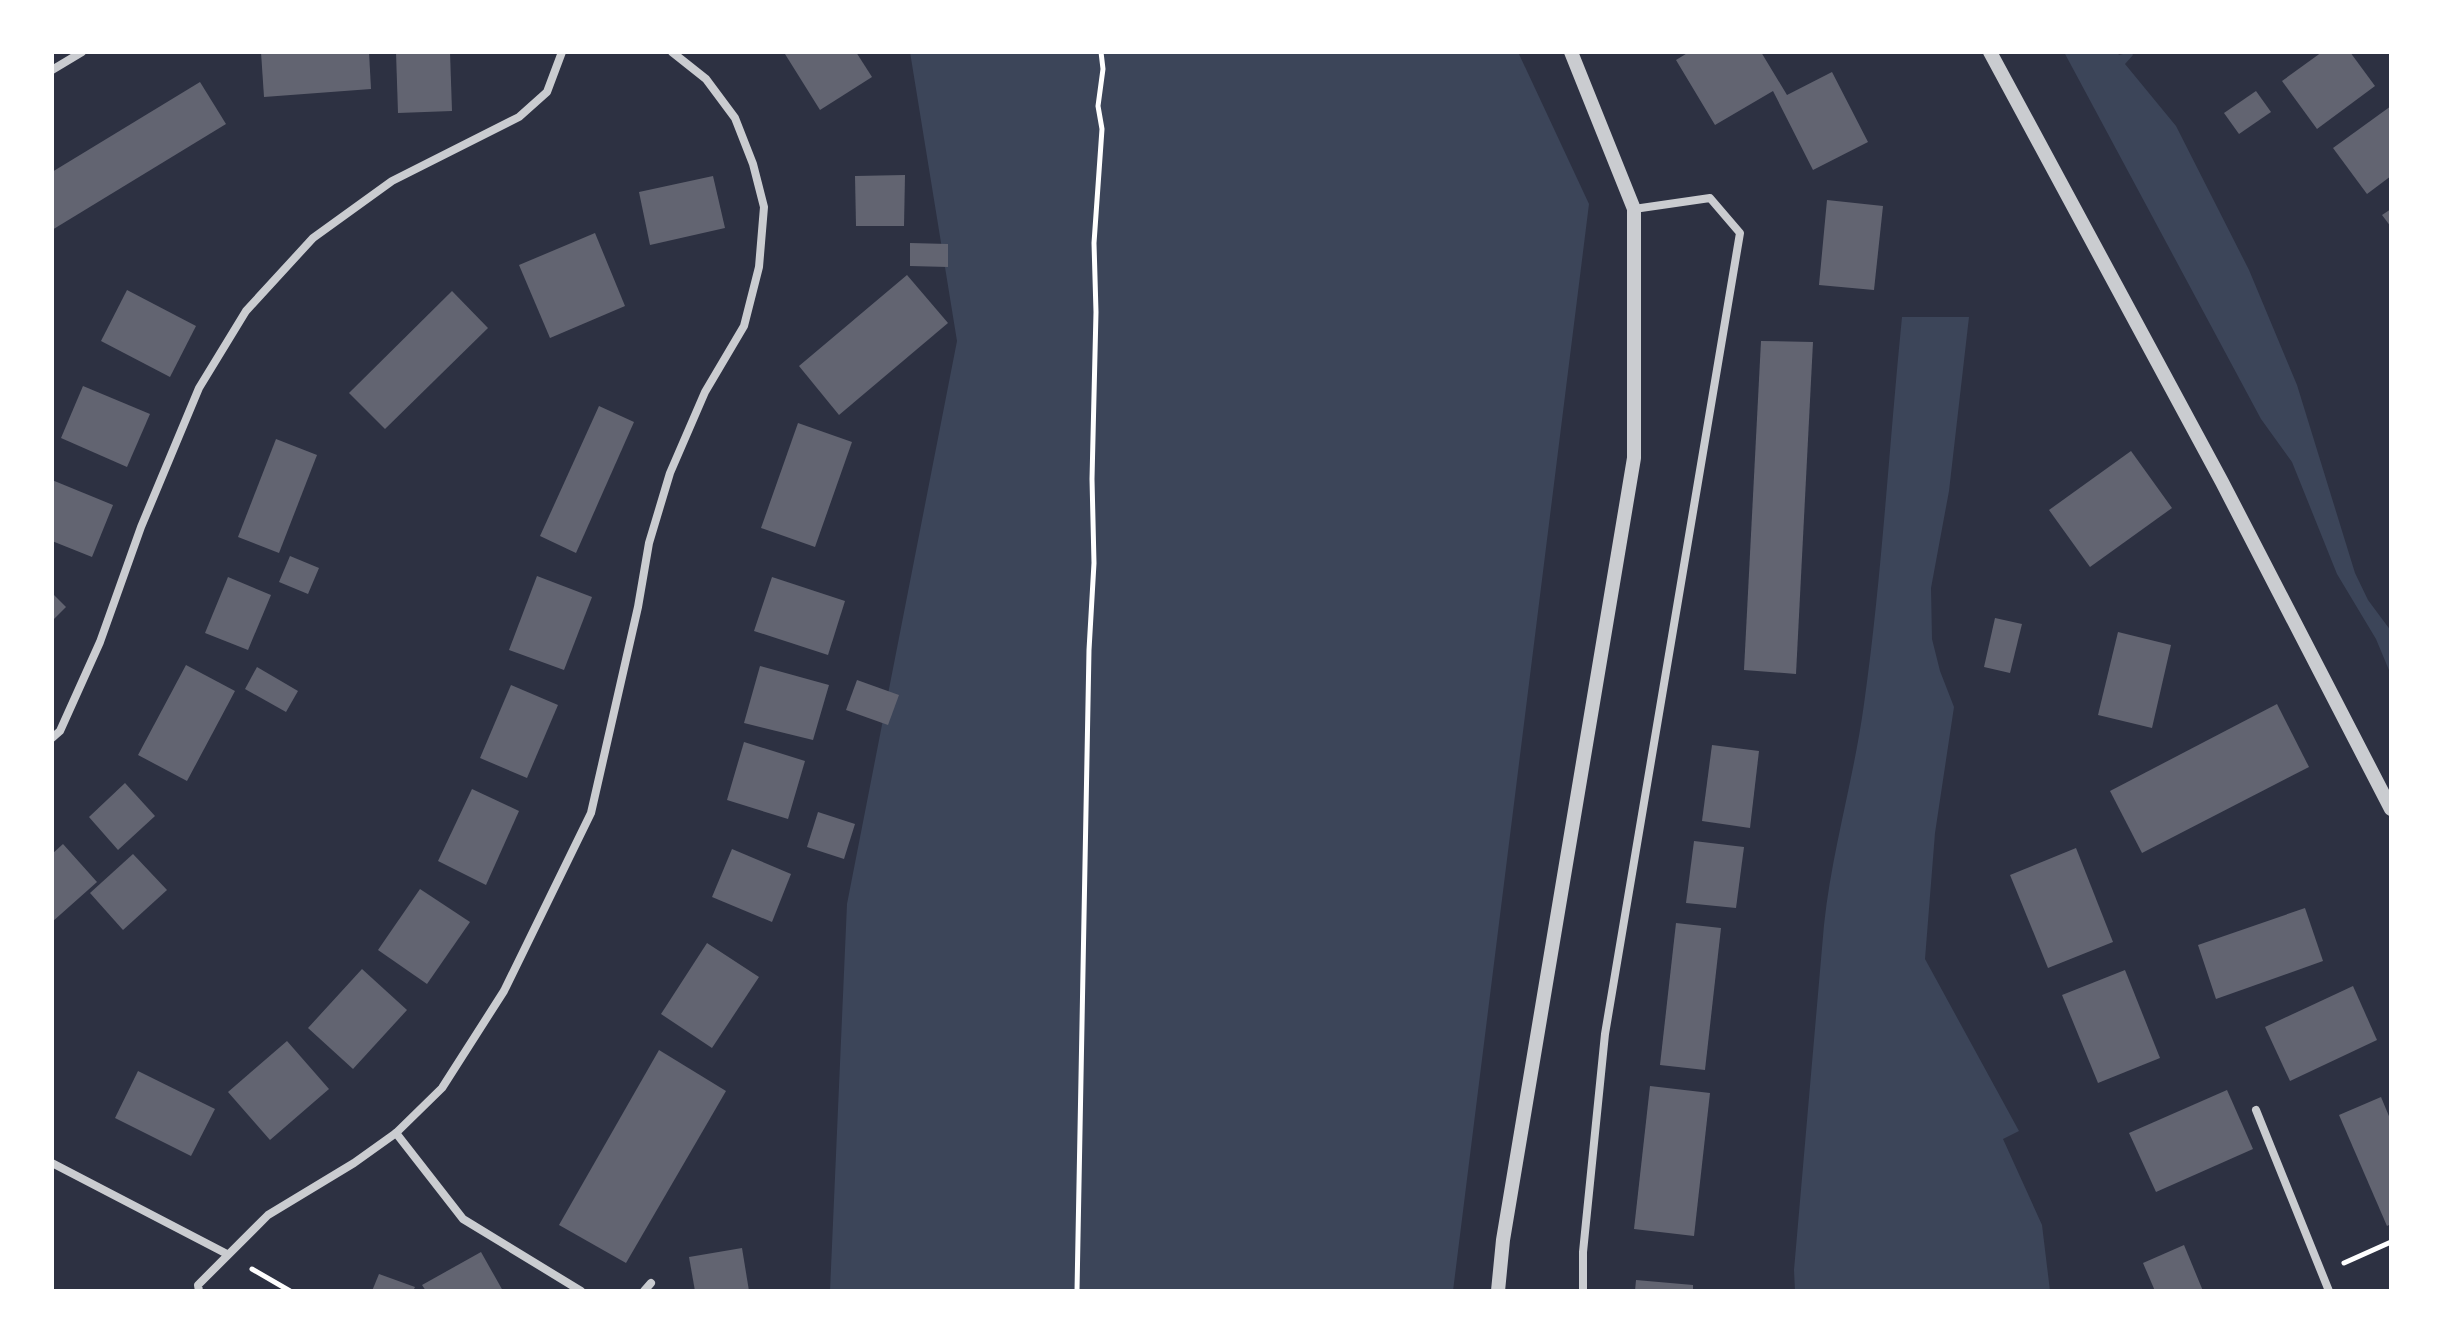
<svg xmlns="http://www.w3.org/2000/svg" width="2443" height="1343" font-family="Manrope,sans-serif">
<style>
.green{fill:#3c4559}
.building{fill:#626471}
.lines{fill:none;stroke-linecap:round;stroke-linejoin:round}
.path{stroke:#fff;stroke-width:5}
.minor{stroke:#caccd0;stroke-width:8}
.tertiary{stroke:#caccd0;stroke-width:14}
</style>
<rect width="100%" height="100%" fill="#2d3142"/>
<g class="green">
<path d="M 910,52 L 1518,52 L 1589,204 L 1453,1291 L 830,1291 L 847,904 L 957,341 Z"/>
<path d="M 2064,52 L 2117,52 L 2119,55 L 2131,52 L 2133,55 L 2125,64 L 2176,126 L 2249,270 L 2297,385 L 2355,573 L 2368,600 L 2391,631 L 2391,675 L 2376,639 L 2337,574 L 2292,462 L 2261,419 Z"/>
<path d="M 1902,317 L 1969,317 L 1949,491 L 1931,588 L 1932,639 L 1940,671 L 1954,707 L 1935,833 L 1925,959 L 2019,1131 L 2003,1139 L 2042,1225 L 2050,1291 L 1795,1291 L 1794,1270 L 1824,925 C 1832,850 1854,778 1864,704 C 1882,576 1889,446 1902,317 Z"/>
</g>
<g class="building">
<path d="M 261,52 L 369,52 L 371,89 L 264,97 Z"/>
<path d="M 396,52 L 450,52 L 452,111 L 398,113 Z"/>
<path d="M 788,52 L 856,52 L 872,77 L 820,110 L 785,54 Z"/>
<path d="M 1689,52 L 1761,52 L 1787,95 L 1832,72 L 1868,142 L 1813,170 L 1773,91 L 1715,125 L 1676,60 Z"/>
<path d="M 2322,52 L 2350,52 L 2375,86 L 2317,129 L 2282,81 Z"/>
<path d="M 200,82 L 226,124 L 52,230 L 52,172 Z"/>
<path d="M 2256,91 L 2271,112 L 2239,134 L 2224,113 Z"/>
<path d="M 2391,106 L 2391,176 L 2367,194 L 2333,148 Z"/>
<path d="M 905,175 L 904,226 L 856,226 L 855,176 Z"/>
<path d="M 713,176 L 725,228 L 650,245 L 639,192 Z"/>
<path d="M 1827,200 L 1883,206 L 1874,290 L 1819,285 Z"/>
<path d="M 2391,209 L 2391,227 L 2382,215 Z"/>
<path d="M 595,233 L 625,306 L 550,338 L 519,265 Z"/>
<path d="M 910,243 L 948,244 L 948,267 L 910,266 Z"/>
<path d="M 907,275 L 948,323 L 839,415 L 799,366 Z"/>
<path d="M 127,290 L 196,326 L 170,377 L 101,341 Z"/>
<path d="M 452,291 L 488,328 L 385,429 L 349,393 Z"/>
<path d="M 1761,341 L 1813,342 L 1796,674 L 1744,670 Z"/>
<path d="M 83,386 L 150,414 L 127,467 L 61,438 Z"/>
<path d="M 599,406 L 634,422 L 576,553 L 540,536 Z"/>
<path d="M 798,423 L 852,442 L 815,547 L 761,528 Z"/>
<path d="M 276,439 L 317,455 L 279,553 L 238,537 Z"/>
<path d="M 2131,451 L 2172,508 L 2090,567 L 2049,510 Z"/>
<path d="M 52,480 L 113,505 L 92,557 L 52,541 Z"/>
<path d="M 290,556 L 319,568 L 308,594 L 279,582 Z"/>
<path d="M 537,576 L 592,597 L 564,670 L 509,650 Z"/>
<path d="M 228,577 L 271,595 L 248,650 L 205,633 Z"/>
<path d="M 772,577 L 845,601 L 828,655 L 754,631 Z"/>
<path d="M 52,593 L 66,607 L 52,621 Z"/>
<path d="M 1995,618 L 2022,624 L 2010,673 L 1984,667 Z"/>
<path d="M 2118,632 L 2171,645 L 2152,728 L 2098,715 Z"/>
<path d="M 186,665 L 235,691 L 187,781 L 138,755 Z"/>
<path d="M 760,666 L 829,685 L 813,740 L 744,723 Z"/>
<path d="M 257,667 L 298,691 L 286,712 L 245,689 Z"/>
<path d="M 857,680 L 899,695 L 888,725 L 846,710 Z"/>
<path d="M 511,685 L 558,705 L 527,778 L 480,758 Z"/>
<path d="M 2277,704 L 2309,767 L 2142,853 L 2110,791 Z"/>
<path d="M 744,742 L 805,761 L 788,819 L 727,800 Z"/>
<path d="M 1712,745 L 1759,751 L 1750,828 L 1702,821 Z"/>
<path d="M 125,783 L 155,816 L 118,850 L 89,817 Z"/>
<path d="M 472,789 L 519,811 L 486,885 L 438,861 Z"/>
<path d="M 818,812 L 855,824 L 844,859 L 807,847 Z"/>
<path d="M 1694,841 L 1744,847 L 1736,908 L 1686,903 Z"/>
<path d="M 63,844 L 97,882 L 52,922 L 52,854 Z"/>
<path d="M 2076,848 L 2113,942 L 2048,968 L 2010,875 Z"/>
<path d="M 732,849 L 791,874 L 772,922 L 712,897 Z"/>
<path d="M 133,854 L 167,890 L 123,930 L 90,893 Z"/>
<path d="M 420,889 L 470,922 L 427,984 L 378,950 Z"/>
<path d="M 2305,908 L 2323,961 L 2216,999 L 2198,945 Z"/>
<path d="M 1676,923 L 1721,928 L 1705,1070 L 1660,1065 Z"/>
<path d="M 707,943 L 759,977 L 712,1048 L 661,1014 Z"/>
<path d="M 362,969 L 407,1010 L 353,1069 L 308,1028 Z"/>
<path d="M 2125,970 L 2160,1058 L 2098,1083 L 2062,995 Z"/>
<path d="M 2353,986 L 2377,1040 L 2290,1081 L 2265,1027 Z"/>
<path d="M 287,1041 L 329,1089 L 270,1140 L 228,1092 Z"/>
<path d="M 659,1050 L 726,1091 L 626,1263 L 559,1225 Z"/>
<path d="M 138,1071 L 215,1109 L 191,1156 L 115,1118 Z"/>
<path d="M 1650,1086 L 1710,1093 L 1694,1236 L 1634,1229 Z"/>
<path d="M 2227,1090 L 2253,1149 L 2156,1192 L 2129,1133 Z"/>
<path d="M 2381,1097 L 2391,1121 L 2391,1224 L 2387,1226 L 2339,1115 Z"/>
<path d="M 2184,1245 L 2203,1291 L 2155,1291 L 2143,1263 Z"/>
<path d="M 742,1248 L 749,1291 L 695,1291 L 689,1257 Z"/>
<path d="M 481,1252 L 503,1291 L 426,1291 L 422,1285 Z"/>
<path d="M 379,1274 L 415,1287 L 413,1291 L 372,1291 Z"/>
<path d="M 1636,1280 L 1693,1285 L 1693,1291 L 1635,1291 Z"/>
</g>
<g class="lines">
<g class="path">
<path d="M 2344,1263 L 2391,1242"/>
<path d="M 252,1269 L 290,1291"/>
<path d="M 1077,1291 L 1089,650 L 1094,563 L 1092,479 L 1096,312 L 1094,243 L 1102,129 L 1098,106 L 1103,69 L 1101,52"/>
</g>
<g class="minor">
<path d="M 52,70 L 82,52"/>
<path d="M 52,738 L 60,731 L 100,642 L 141,527 L 199,388 L 246,311 L 313,238 L 392,181 L 519,117 L 547,92 L 562,52"/>
<path d="M 2256,1110 L 2329,1291"/>
<path d="M 396,1133 L 463,1219 L 581,1291"/>
<path d="M 52,1163 L 227,1254"/>
<path d="M 199,1291 L 198,1285 L 268,1215 L 354,1163 L 396,1133 L 442,1088 L 504,991 L 591,813 L 638,607 L 649,543 L 670,473 L 705,392 L 744,326 L 759,267 L 764,207 L 753,164 L 735,118 L 706,79 L 672,52"/>
<path d="M 644,1291 L 651,1283"/>
<path d="M 1583,1291 L 1583,1252 L 1605,1034 L 1740,233 L 1710,198 L 1634,209"/>
</g>
<g class="tertiary">
<path d="M 1990,52 L 2222,482 L 2391,809"/>
<path d="M 1498,1291 L 1503,1240 L 1634,458 L 1634,209 L 1571,52"/>
</g>
</g>
<rect width="2443" height="1343" fill="none" stroke="#ffffff" stroke-width="108"/>
</svg>
